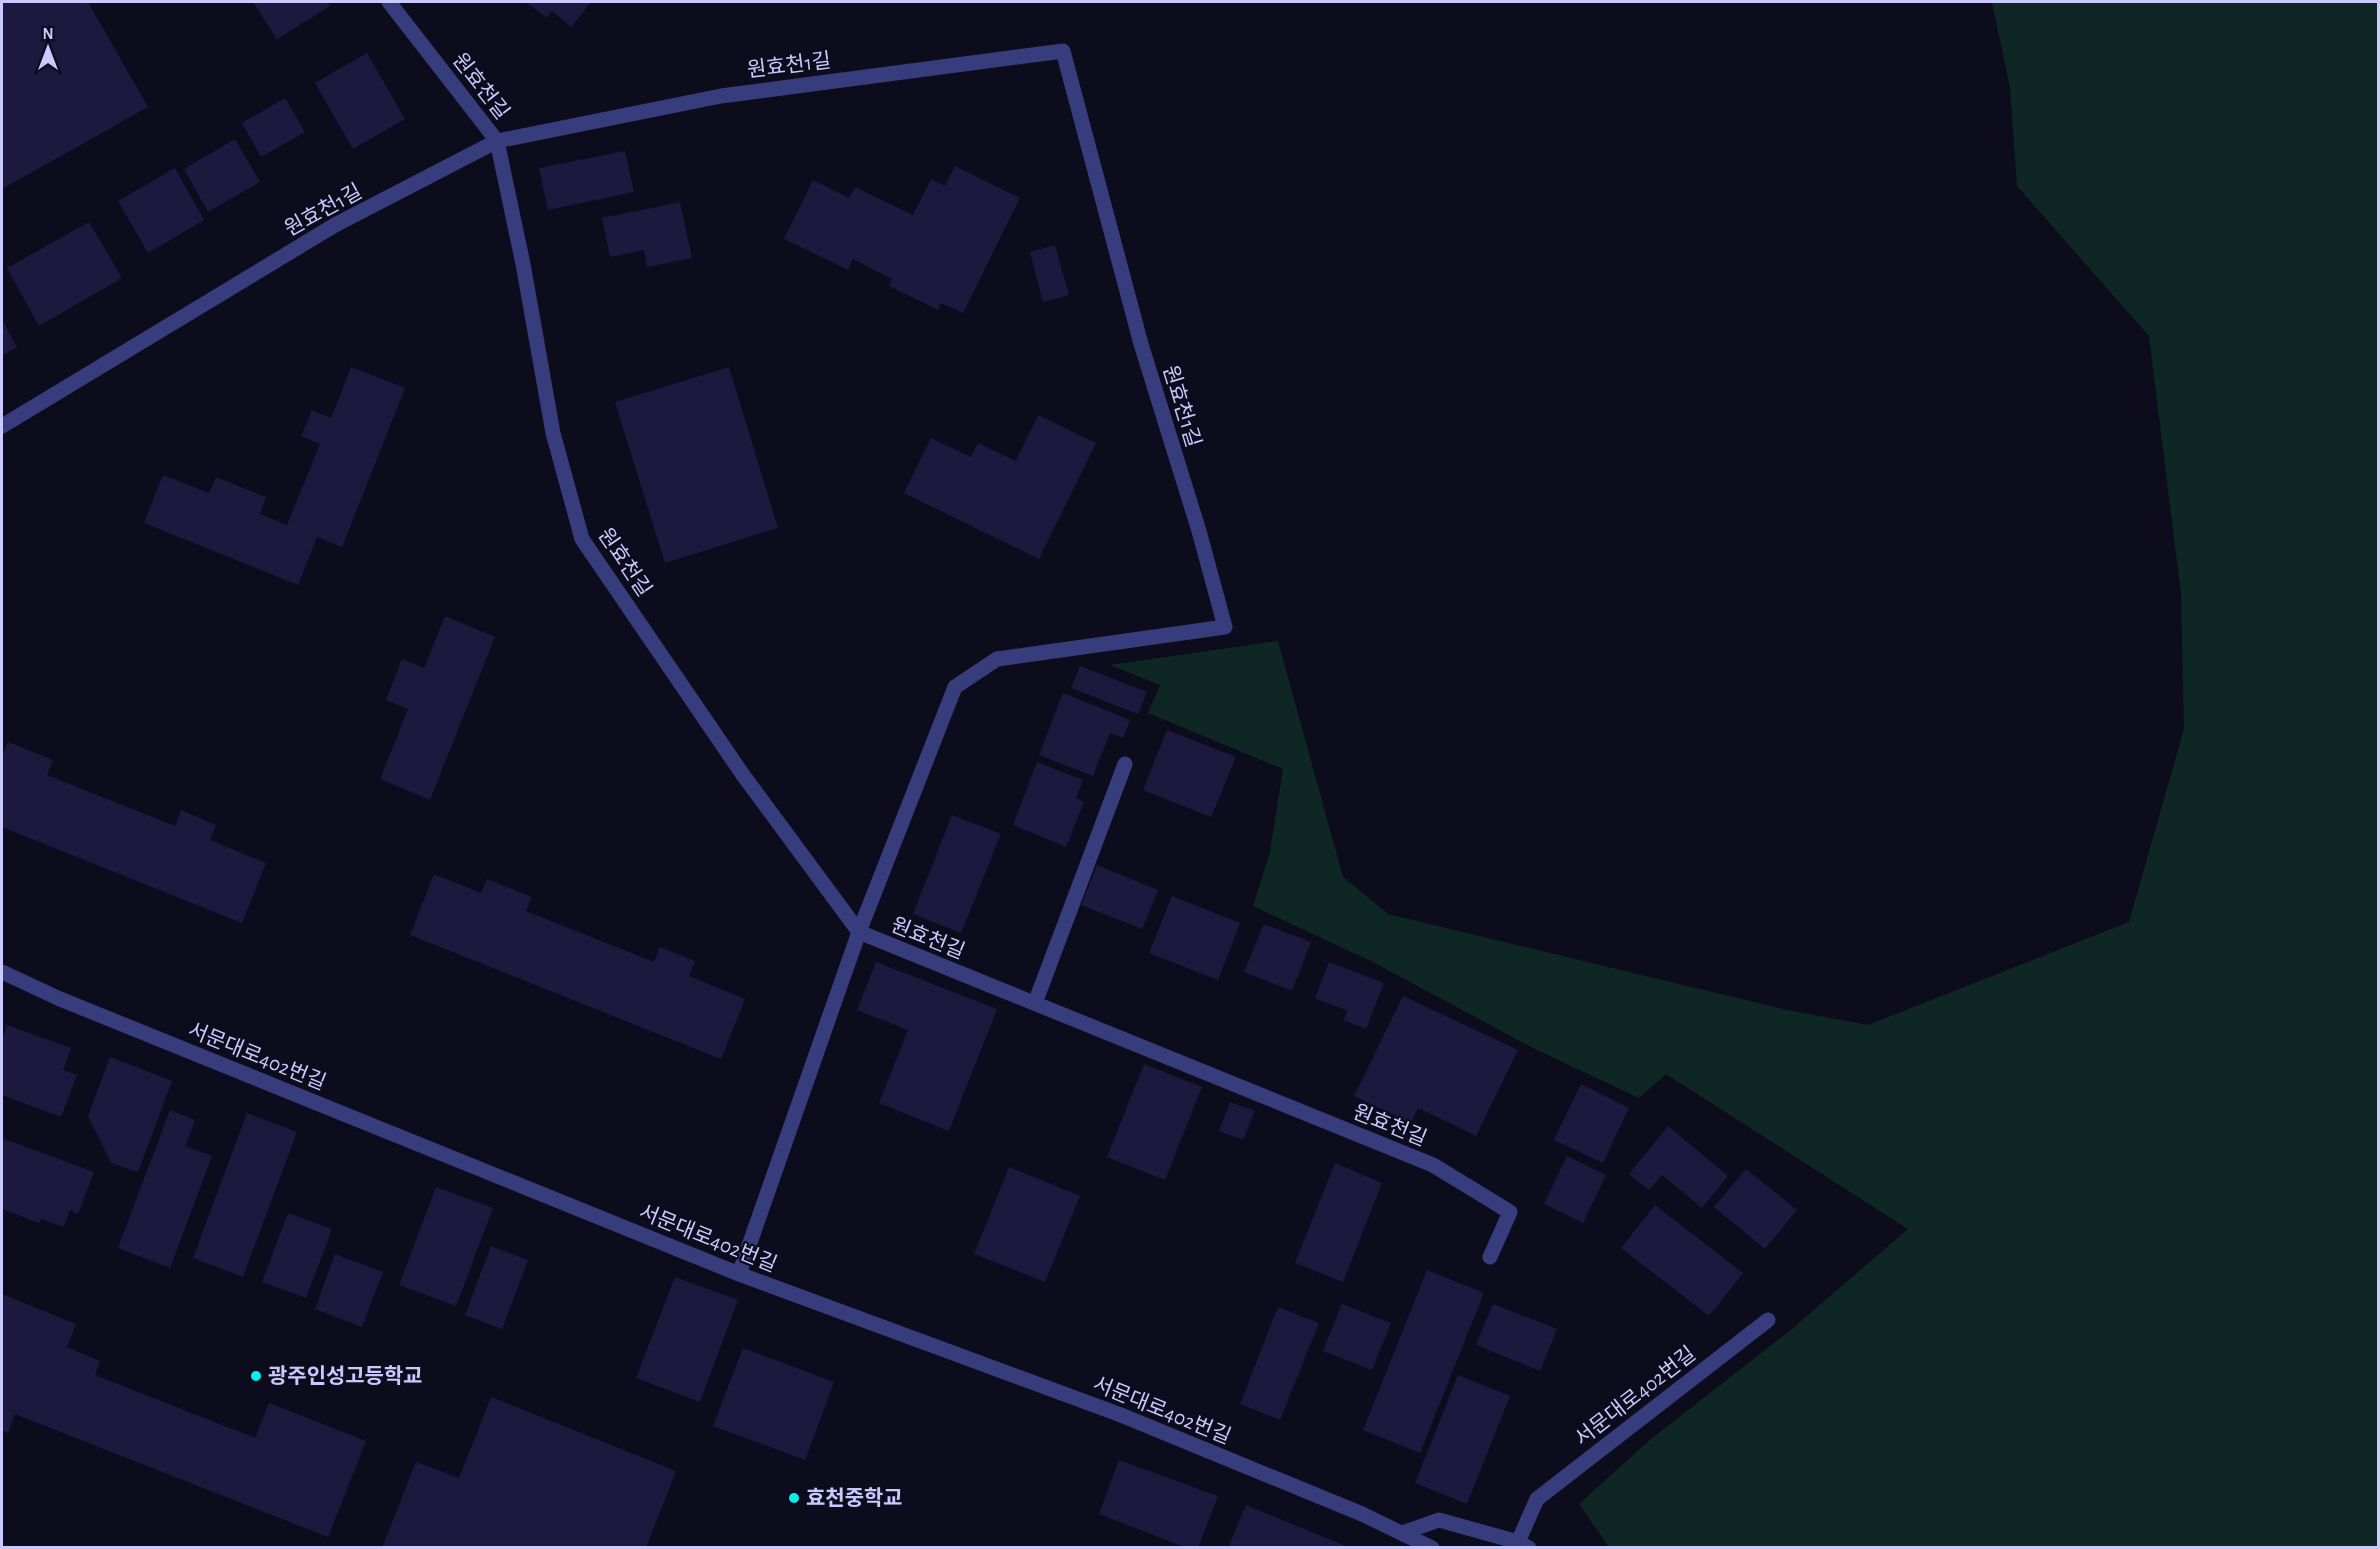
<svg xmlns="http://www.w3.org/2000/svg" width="2380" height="1549" font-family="'Alegreya Sans','Noto Sans KR',sans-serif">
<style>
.green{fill:#0f2724}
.building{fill:#1c183e}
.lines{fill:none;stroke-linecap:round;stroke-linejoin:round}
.service{stroke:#373c7c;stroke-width:15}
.minor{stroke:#373c7c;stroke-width:15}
.poi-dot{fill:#03f0ef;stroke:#0d0c1d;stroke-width:2}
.labels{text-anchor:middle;stroke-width:4.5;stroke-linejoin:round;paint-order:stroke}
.street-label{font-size:21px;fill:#cac9fe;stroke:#0d0c1d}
.poi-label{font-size:21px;font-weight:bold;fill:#cac9fe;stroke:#0d0c1d;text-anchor:start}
</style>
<rect width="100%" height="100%" fill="#0d0c1d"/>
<path class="green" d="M 1992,2 L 2378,2 L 2378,1547 L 1609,1547 L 1579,1504 L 1651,1439 L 1792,1329 L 1908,1229 L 1666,1074 L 1639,1098 L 1535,1049 L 1371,961 L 1253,906 L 1270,852 L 1283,769 L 1148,713 L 1160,685 L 1110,665 L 1278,641 L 1343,877 L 1388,914 L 1787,1010 L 1868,1025 L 2129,922 L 2184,729 L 2181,594 L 2149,336 L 2017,186 L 2010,88 Z"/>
<g class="building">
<path d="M 2,2 L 88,2 L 148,107 L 2,189 Z"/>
<path d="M 253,2 L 328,2 L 330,6 L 277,39 Z"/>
<path d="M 526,2 L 591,2 L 571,27 L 552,11 L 547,18 Z"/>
<path d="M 367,53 L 405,119 L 353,149 L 315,83 Z"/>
<path d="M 285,98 L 305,132 L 261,157 L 242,123 Z"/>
<path d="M 235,139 L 260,182 L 208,212 L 184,169 Z"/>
<path d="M 625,151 L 634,192 L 548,210 L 539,168 Z"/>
<path d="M 955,166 L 1020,198 L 963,313 L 941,303 L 938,310 L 889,286 L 892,279 L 853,259 L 848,270 L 784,239 L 813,180 L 849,198 L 855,187 L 913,215 L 931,179 L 945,186 Z"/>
<path d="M 175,168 L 204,220 L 148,253 L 118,201 Z"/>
<path d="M 680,202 L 692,258 L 647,267 L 644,250 L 610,257 L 602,218 Z"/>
<path d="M 89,222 L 122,278 L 39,326 L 7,268 Z"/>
<path d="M 1055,245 L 1069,295 L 1043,302 L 1030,252 Z"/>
<path d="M 2,320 L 17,347 L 2,356 Z"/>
<path d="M 351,367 L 405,388 L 342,547 L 317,537 L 298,585 L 144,523 L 163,475 L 209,493 L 216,477 L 266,497 L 260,514 L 287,525 L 320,444 L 301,436 L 312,410 L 331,418 Z"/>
<path d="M 729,367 L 778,528 L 665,563 L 615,402 Z"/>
<path d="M 1038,415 L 1096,443 L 1039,559 L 904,493 L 931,438 L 971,457 L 978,443 L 1016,461 Z"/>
<path d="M 445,616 L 495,637 L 430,800 L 380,779 L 408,709 L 386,700 L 402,659 L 424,668 Z"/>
<path d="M 1080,666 L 1147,692 L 1138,714 L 1071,688 Z"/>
<path d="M 1063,693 L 1130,720 L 1123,738 L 1110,733 L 1093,776 L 1039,755 Z"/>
<path d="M 1167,730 L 1236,757 L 1211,817 L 1143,790 Z"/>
<path d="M 8,742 L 53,760 L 47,775 L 175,826 L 181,810 L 216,825 L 210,840 L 266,863 L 242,923 L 2,827 L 2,757 Z"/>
<path d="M 1037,762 L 1083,780 L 1076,798 L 1084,802 L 1066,847 L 1013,825 Z"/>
<path d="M 952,815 L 1001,834 L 961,933 L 913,914 Z"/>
<path d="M 1097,865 L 1158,890 L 1142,929 L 1081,905 Z"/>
<path d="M 434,874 L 481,893 L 487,879 L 532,897 L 526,911 L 654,962 L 660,947 L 695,961 L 689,976 L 745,999 L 721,1059 L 410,935 Z"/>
<path d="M 1172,896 L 1240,923 L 1218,980 L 1149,953 Z"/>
<path d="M 1264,924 L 1311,942 L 1292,991 L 1244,972 Z"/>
<path d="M 876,962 L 997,1009 L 949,1131 L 879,1103 L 908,1030 L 857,1010 Z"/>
<path d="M 1329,962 L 1384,983 L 1366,1029 L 1343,1020 L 1348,1011 L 1315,998 Z"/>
<path d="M 1403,996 L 1518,1050 L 1476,1136 L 1418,1108 L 1411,1123 L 1354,1096 Z"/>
<path d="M 7,1025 L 71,1048 L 63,1070 L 77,1075 L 61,1117 L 2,1095 L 2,1039 Z"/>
<path d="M 110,1057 L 172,1081 L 138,1172 L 111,1163 L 88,1116 Z"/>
<path d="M 1144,1064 L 1202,1087 L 1165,1180 L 1107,1157 Z"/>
<path d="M 1581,1084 L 1629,1108 L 1603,1163 L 1554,1140 Z"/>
<path d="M 1230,1102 L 1255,1111 L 1243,1140 L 1219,1131 Z"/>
<path d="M 170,1110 L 195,1120 L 185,1146 L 212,1156 L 170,1268 L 118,1248 Z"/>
<path d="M 247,1113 L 297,1132 L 243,1277 L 193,1258 Z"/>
<path d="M 1668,1126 L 1728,1176 L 1702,1208 L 1662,1175 L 1649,1190 L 1629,1174 Z"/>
<path d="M 2,1138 L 94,1172 L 78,1214 L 70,1210 L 64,1227 L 41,1219 L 39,1223 L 2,1209 Z"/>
<path d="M 1567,1156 L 1606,1175 L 1583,1223 L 1544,1204 Z"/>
<path d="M 1335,1163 L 1382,1183 L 1343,1282 L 1295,1263 Z"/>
<path d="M 1009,1167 L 1080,1196 L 1045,1282 L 974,1254 Z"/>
<path d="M 1746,1169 L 1797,1210 L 1765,1249 L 1714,1207 Z"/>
<path d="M 436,1187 L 493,1208 L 456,1306 L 399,1285 Z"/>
<path d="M 1655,1205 L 1743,1273 L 1709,1316 L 1621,1248 Z"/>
<path d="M 288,1213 L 332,1229 L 306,1298 L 262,1282 Z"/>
<path d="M 491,1246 L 528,1260 L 502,1329 L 465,1315 Z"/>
<path d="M 335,1254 L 383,1272 L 362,1327 L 315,1309 Z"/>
<path d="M 1427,1270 L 1484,1293 L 1420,1453 L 1363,1430 Z"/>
<path d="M 675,1277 L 738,1300 L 700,1402 L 636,1378 Z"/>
<path d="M 2,1294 L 76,1324 L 67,1347 L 100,1361 L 95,1375 L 255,1438 L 269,1403 L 366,1441 L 328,1537 L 15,1414 L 8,1433 L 2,1430 Z"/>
<path d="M 1342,1304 L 1391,1323 L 1372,1370 L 1323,1351 Z"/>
<path d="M 1493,1304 L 1557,1329 L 1540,1371 L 1476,1345 Z"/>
<path d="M 1278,1307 L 1319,1323 L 1280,1420 L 1240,1404 Z"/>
<path d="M 743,1348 L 834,1382 L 805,1460 L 713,1426 Z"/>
<path d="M 1458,1375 L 1510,1396 L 1467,1504 L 1415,1483 Z"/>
<path d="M 491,1397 L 676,1471 L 646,1548 L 382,1548 L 416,1462 L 459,1478 Z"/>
<path d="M 1119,1460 L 1218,1496 L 1198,1548 L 1187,1548 L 1099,1514 Z"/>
<path d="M 1246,1505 L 1348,1547 L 1348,1548 L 1228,1548 Z"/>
</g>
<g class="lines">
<g class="service">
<path d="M 859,932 L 1433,1165 L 1510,1212 L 1490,1257"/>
<path d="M 1035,1003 L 1125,764"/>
<path d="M 1402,1533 L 1439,1520 L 1518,1542 L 1529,1548"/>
<path d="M 1518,1542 L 1537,1499 L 1768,1320"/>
</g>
<g class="minor">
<path d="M 389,2 L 497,141 L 523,264 L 553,433 L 582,539 L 743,775 L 859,932"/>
<path d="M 2,426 L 335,225 L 497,141 L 721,96 L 1063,51 L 1141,344 L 1199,531 L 1225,627 L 997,659 L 955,687 L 859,932 L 739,1274"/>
<path d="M 2,972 L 60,999 L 739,1274 L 1121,1415 L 1362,1514 L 1432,1548"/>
</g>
</g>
<g class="poi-dot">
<circle cx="256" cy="1376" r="6"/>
<circle cx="794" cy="1498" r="6"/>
</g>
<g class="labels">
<g class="street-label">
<text transform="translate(789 65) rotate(-7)" y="7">원효천1길</text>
<text transform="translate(481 86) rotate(52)" y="7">원효천길</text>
<text transform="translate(323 210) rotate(-29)" y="7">원효천1길</text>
<text transform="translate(1182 406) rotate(73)" y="7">원효천1길</text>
<text transform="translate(625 562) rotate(56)" y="7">원효천길</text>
<text transform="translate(928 938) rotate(22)" y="7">원효천길</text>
<text transform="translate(257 1056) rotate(22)" y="7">서문대로402번길</text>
<text transform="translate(1390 1125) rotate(22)" y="7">원효천길</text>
<text transform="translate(708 1238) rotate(22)" y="7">서문대로402번길</text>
<text transform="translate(1635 1396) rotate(-38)" y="7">서문대로402번길</text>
<text transform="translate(1162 1410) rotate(22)" y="7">서문대로402번길</text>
</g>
<g class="poi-label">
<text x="268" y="1383">광주인성고등학교</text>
<text x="806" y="1505">효천중학교</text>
</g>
</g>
<rect width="2380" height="1549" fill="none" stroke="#cac9fe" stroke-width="6"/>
<g transform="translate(48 48)" stroke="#0d0c1d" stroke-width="4.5" paint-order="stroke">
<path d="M0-4.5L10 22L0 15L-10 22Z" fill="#cac9fe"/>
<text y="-9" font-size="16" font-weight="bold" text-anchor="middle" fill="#cac9fe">N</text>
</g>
</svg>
